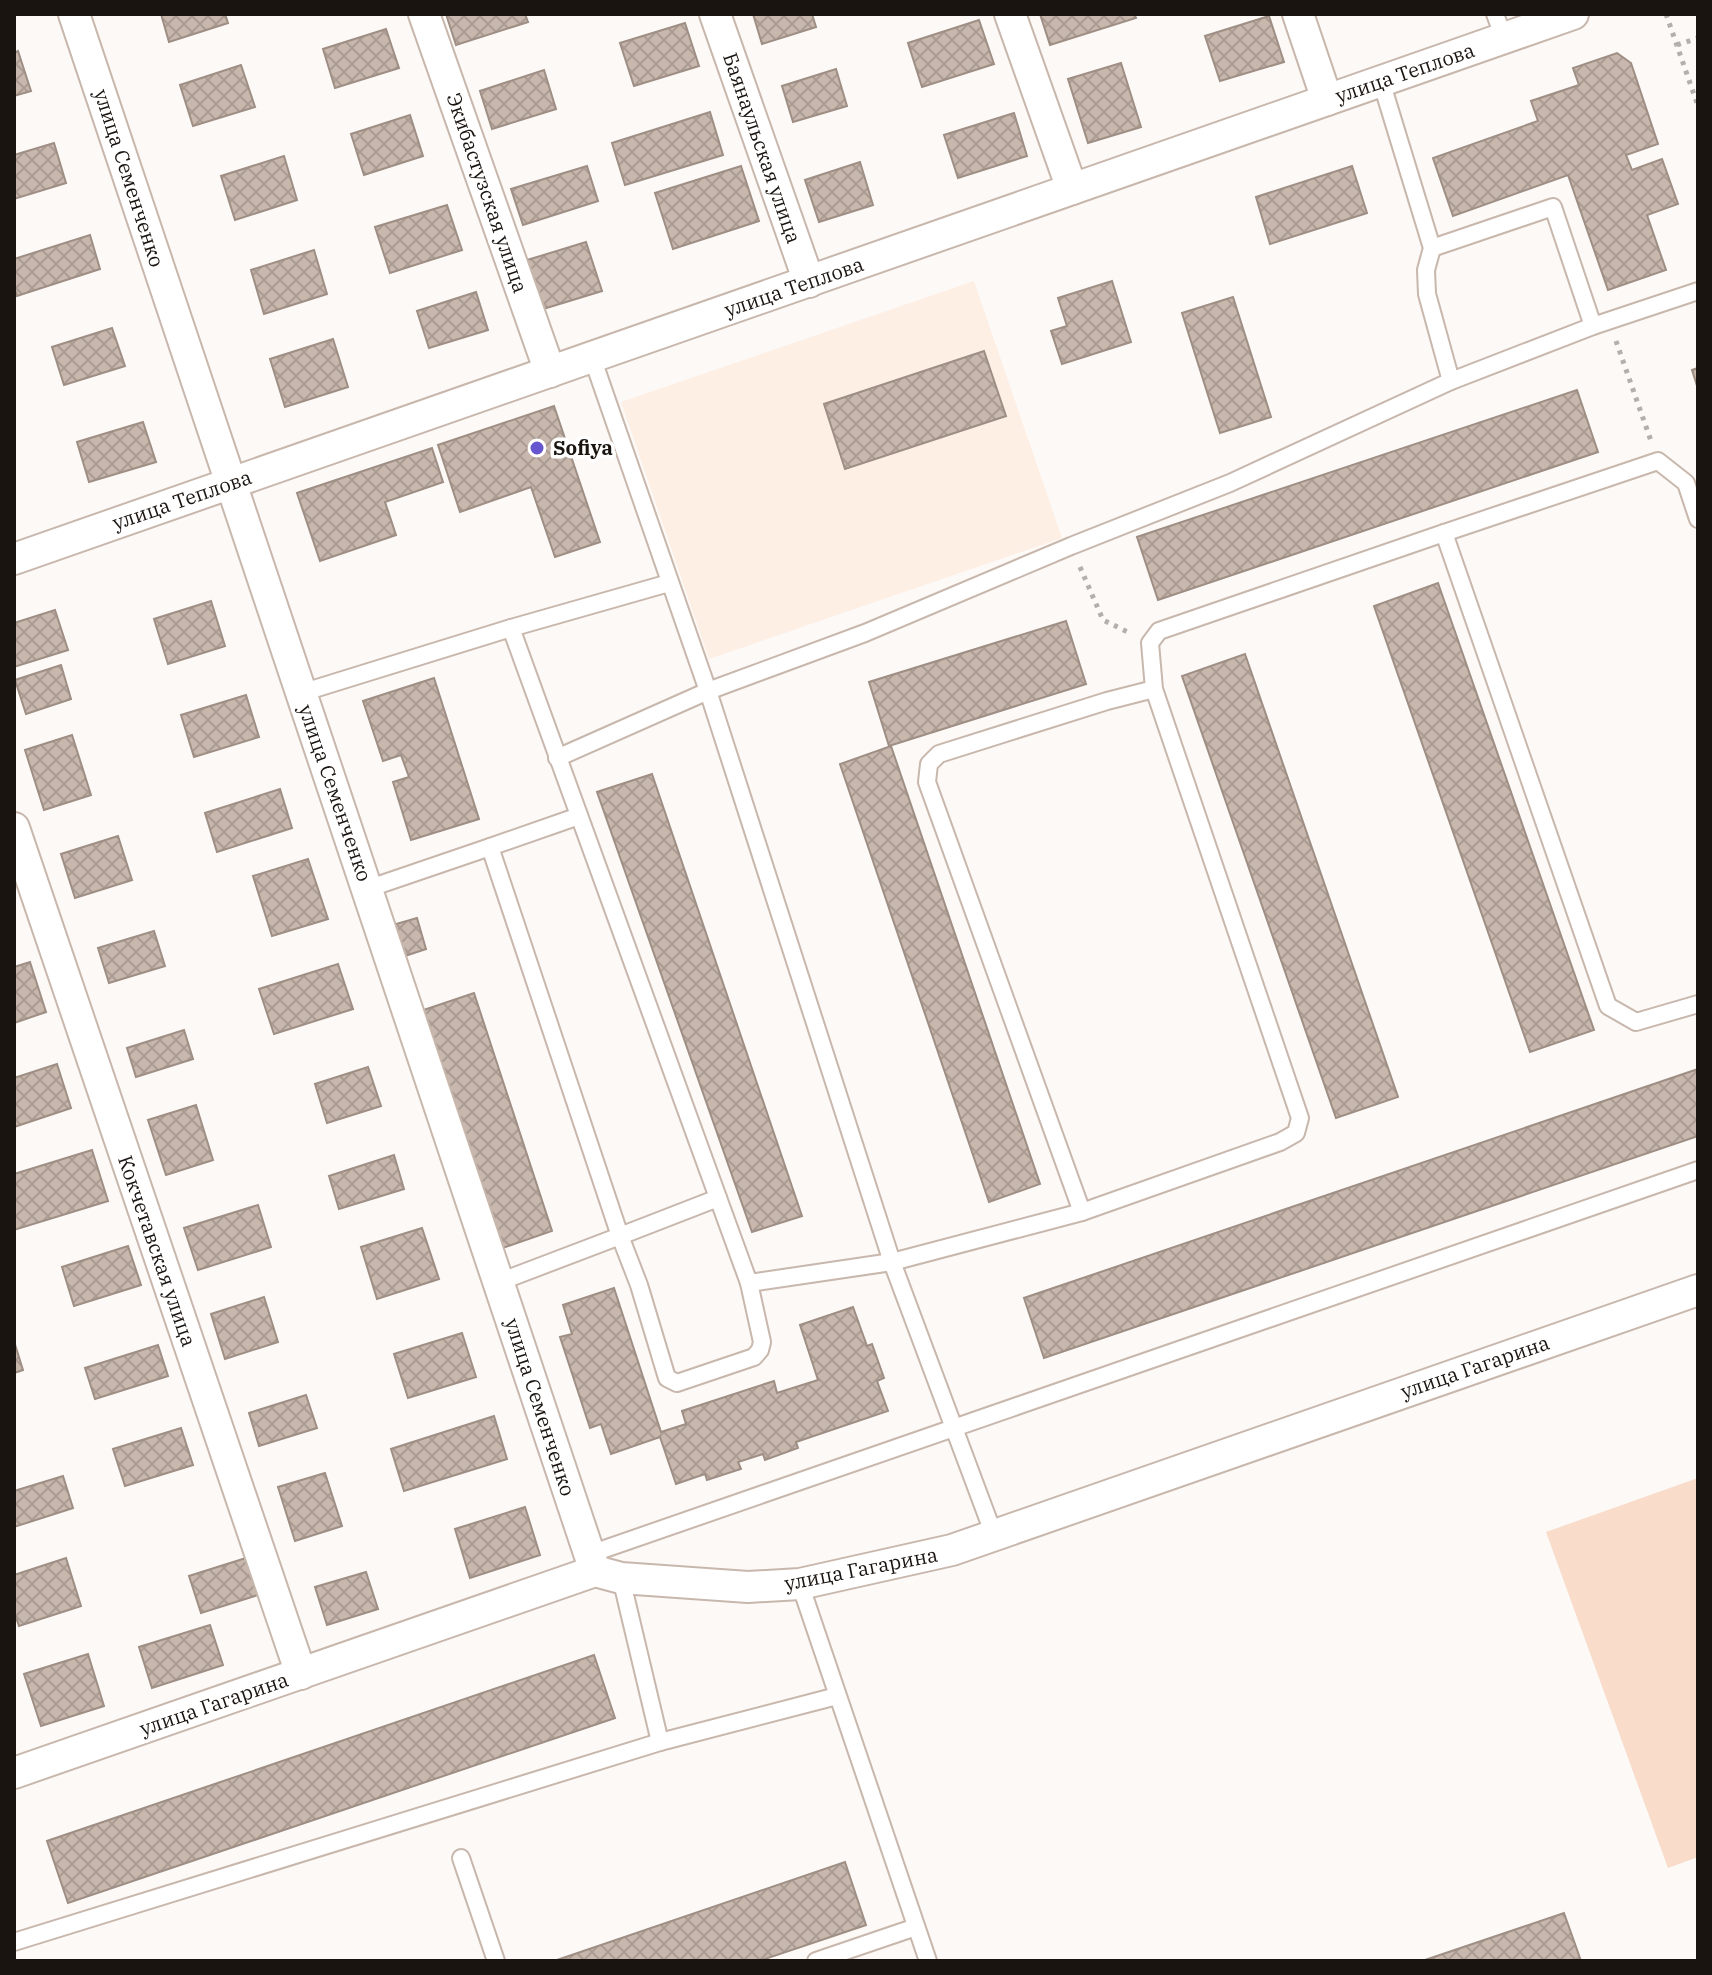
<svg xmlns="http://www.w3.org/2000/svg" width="1712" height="1975" font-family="'IBM Plex Serif',serif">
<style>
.built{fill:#feefe5}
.pitch{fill:#f9dcc9}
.building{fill:url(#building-cross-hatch);stroke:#9e8e84;stroke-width:2}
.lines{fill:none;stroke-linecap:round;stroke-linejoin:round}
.service-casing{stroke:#c8b7ac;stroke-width:20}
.minor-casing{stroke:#c8b7ac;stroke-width:34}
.path{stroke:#b3afad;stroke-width:5;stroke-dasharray:4 6;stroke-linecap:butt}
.service{stroke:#fff;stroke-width:16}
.minor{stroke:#fff;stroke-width:30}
.poi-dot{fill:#6756cf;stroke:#fff;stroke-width:3}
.labels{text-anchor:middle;stroke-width:7;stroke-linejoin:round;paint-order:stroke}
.street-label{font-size:20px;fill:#1a1410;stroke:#fff}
.poi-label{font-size:20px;font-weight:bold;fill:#1a1410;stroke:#fff;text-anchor:start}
</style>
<defs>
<pattern id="building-cross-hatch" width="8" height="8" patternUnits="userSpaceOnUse" patternTransform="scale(2)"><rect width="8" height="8" fill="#c8b7ac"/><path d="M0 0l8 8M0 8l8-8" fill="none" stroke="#ab9c93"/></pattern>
</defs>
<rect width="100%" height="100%" fill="#fcf9f7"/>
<path class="built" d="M 974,281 L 1062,538 L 709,659 L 621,402 Z"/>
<path class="pitch" d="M 1698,1478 L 1698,1857 L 1668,1868 L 1546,1532 Z"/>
<g class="building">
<path d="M 161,14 L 225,14 L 228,23 L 169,42 Z"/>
<path d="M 446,14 L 525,14 L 528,22 L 456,45 Z"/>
<path d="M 753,14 L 812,14 L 816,27 L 762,44 Z"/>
<path d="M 1040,14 L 1134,14 L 1136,18 L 1050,45 Z"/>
<path d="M 1269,16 L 1284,62 L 1220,81 L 1205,36 Z"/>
<path d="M 979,20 L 994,64 L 922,87 L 908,43 Z"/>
<path d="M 685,23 L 699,66 L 634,86 L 620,43 Z"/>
<path d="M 386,29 L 399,68 L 335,88 L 323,49 Z"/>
<path d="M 18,51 L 31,91 L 14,96 L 14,53 Z"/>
<path d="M 1617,53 L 1631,63 L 1658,144 L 1626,155 L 1632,170 L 1662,159 L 1678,204 L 1647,215 L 1666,270 L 1608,290 L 1568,175 L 1453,216 L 1433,158 L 1538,121 L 1531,101 L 1579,85 L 1573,68 Z"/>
<path d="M 1121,63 L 1141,127 L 1088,143 L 1068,79 Z"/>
<path d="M 241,65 L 255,107 L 193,126 L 180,85 Z"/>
<path d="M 836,69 L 847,106 L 793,122 L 782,86 Z"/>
<path d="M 544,70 L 556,109 L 492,129 L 480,91 Z"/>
<path d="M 710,112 L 723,155 L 625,185 L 612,143 Z"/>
<path d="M 1014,113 L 1027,156 L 958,178 L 944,135 Z"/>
<path d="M 410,115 L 423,156 L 364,175 L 351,134 Z"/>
<path d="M 54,143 L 66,183 L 14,199 L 14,155 Z"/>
<path d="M 284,156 L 297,200 L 235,220 L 221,176 Z"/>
<path d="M 860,162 L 873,205 L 819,222 L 805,180 Z"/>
<path d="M 587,166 L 598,201 L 523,225 L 511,189 Z"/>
<path d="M 741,166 L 759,221 L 673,249 L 655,193 Z"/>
<path d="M 1352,166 L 1367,213 L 1270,244 L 1256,197 Z"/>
<path d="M 447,205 L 462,250 L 390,273 L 375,227 Z"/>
<path d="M 90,235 L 100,269 L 17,296 L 14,287 L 14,259 Z"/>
<path d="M 586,242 L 602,291 L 540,310 L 524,261 Z"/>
<path d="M 314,250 L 327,294 L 264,314 L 251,270 Z"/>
<path d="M 1112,281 L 1131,342 L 1062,364 L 1051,331 L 1067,326 L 1058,298 Z"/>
<path d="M 476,292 L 488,330 L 429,348 L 417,311 Z"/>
<path d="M 1233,297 L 1271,417 L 1220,433 L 1182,313 Z"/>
<path d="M 112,328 L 125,366 L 64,385 L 52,347 Z"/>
<path d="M 333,339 L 348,387 L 285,407 L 270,359 Z"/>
<path d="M 984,351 L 1006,416 L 845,469 L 824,404 Z"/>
<path d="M 1698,368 L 1698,389 L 1692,370 Z"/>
<path d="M 1577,390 L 1598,452 L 1158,600 L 1137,537 Z"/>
<path d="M 554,406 L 600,542 L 555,557 L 531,487 L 460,512 L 438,445 Z"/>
<path d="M 143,422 L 156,462 L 89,482 L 77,442 Z"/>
<path d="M 432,448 L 443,482 L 385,502 L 396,535 L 320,561 L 297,493 Z"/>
<path d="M 1438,583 L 1594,1030 L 1530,1052 L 1374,606 Z"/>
<path d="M 211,601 L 225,646 L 168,664 L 154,619 Z"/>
<path d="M 55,610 L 68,650 L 14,667 L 14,623 Z"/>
<path d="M 1066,621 L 1086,684 L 889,746 L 869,682 Z"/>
<path d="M 1245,654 L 1398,1097 L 1336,1118 L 1182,676 Z"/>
<path d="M 61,665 L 71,699 L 26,714 L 15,680 Z"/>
<path d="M 434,678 L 479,819 L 411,840 L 393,782 L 409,777 L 401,755 L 383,761 L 363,701 Z"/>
<path d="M 246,695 L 259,737 L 194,757 L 181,715 Z"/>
<path d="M 72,735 L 91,795 L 44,810 L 25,750 Z"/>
<path d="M 891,746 L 1040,1184 L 989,1202 L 840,764 Z"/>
<path d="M 652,774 L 802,1216 L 752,1232 L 597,792 Z"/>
<path d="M 280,789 L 292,828 L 217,852 L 205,813 Z"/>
<path d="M 118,836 L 132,880 L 75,898 L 61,854 Z"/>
<path d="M 308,859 L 328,919 L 272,936 L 253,876 Z"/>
<path d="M 417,918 L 426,949 L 396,959 L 386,927 Z"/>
<path d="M 154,931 L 165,966 L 109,983 L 98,948 Z"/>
<path d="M 30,962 L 46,1012 L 14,1023 L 14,967 Z"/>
<path d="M 338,964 L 353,1009 L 274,1034 L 259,989 Z"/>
<path d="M 474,993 L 552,1231 L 494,1251 L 415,1013 Z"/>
<path d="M 184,1030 L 193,1059 L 136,1077 L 127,1048 Z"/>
<path d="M 57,1064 L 71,1108 L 14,1127 L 14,1078 Z"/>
<path d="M 368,1067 L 381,1106 L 327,1123 L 315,1084 Z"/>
<path d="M 1698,1069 L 1698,1136 L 1044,1358 L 1024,1298 Z"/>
<path d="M 196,1105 L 213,1160 L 166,1175 L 148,1120 Z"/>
<path d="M 92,1150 L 108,1201 L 14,1230 L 14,1174 Z"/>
<path d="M 394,1155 L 404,1189 L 339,1209 L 329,1176 Z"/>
<path d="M 258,1205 L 271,1247 L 198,1270 L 184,1228 Z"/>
<path d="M 422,1228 L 439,1279 L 377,1299 L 361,1247 Z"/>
<path d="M 128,1246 L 141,1285 L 74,1306 L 62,1267 Z"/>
<path d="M 614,1288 L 661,1432 L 686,1424 L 682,1411 L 774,1381 L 777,1393 L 818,1380 L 800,1325 L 853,1307 L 867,1346 L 872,1344 L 884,1378 L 877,1381 L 888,1411 L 796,1442 L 798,1448 L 765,1460 L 763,1454 L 738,1462 L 741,1469 L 707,1480 L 705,1474 L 676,1484 L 660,1437 L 611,1454 L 601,1424 L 590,1428 L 560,1337 L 572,1334 L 563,1305 Z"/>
<path d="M 264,1297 L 278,1342 L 225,1359 L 211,1314 Z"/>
<path d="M 462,1333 L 476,1377 L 408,1398 L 394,1354 Z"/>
<path d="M 14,1341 L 23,1370 L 14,1373 Z"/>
<path d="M 158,1345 L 168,1376 L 95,1399 L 85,1368 Z"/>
<path d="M 306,1395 L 317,1428 L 259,1446 L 249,1413 Z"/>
<path d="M 494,1416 L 507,1459 L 404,1491 L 391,1449 Z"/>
<path d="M 181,1428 L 193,1465 L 125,1486 L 113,1449 Z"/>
<path d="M 325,1473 L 342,1526 L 295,1541 L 278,1487 Z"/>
<path d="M 63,1476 L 73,1508 L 14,1527 L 14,1491 Z"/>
<path d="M 525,1507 L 540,1555 L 470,1578 L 455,1529 Z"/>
<path d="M 249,1557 L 261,1594 L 201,1613 L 189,1576 Z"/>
<path d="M 66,1558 L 81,1606 L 19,1626 L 14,1612 L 14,1575 Z"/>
<path d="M 366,1572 L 378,1609 L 327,1625 L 315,1587 Z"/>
<path d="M 210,1625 L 223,1665 L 152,1688 L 139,1647 Z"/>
<path d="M 88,1654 L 104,1706 L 41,1726 L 24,1674 Z"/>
<path d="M 594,1655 L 615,1718 L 68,1903 L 47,1841 Z"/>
<path d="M 845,1862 L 866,1925 L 759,1961 L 554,1961 Z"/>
<path d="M 1564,1913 L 1581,1961 L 1422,1961 Z"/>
</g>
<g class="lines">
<defs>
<g id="service">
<path d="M 1495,14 L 1504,38"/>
<path d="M 1381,81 L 1432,248 L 1426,270 L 1427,294 L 1451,381"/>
<path d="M 1432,248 L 1553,207 L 1593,326"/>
<path d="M 592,357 L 708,691 L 892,1262 L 994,1535"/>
<path d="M 1698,519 L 1686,483 L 1658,461 L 1444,533 L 1608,1006 L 1636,1022 L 1698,1004"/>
<path d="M 511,628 L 669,583"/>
<path d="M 1154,689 L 1107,701 L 939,754 L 929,764 L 927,782 L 1082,1212 L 1280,1142 L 1296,1133 L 1300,1118 L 1154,689 L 1150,643 L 1159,631 L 1444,533"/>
<path d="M 301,693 L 511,628 L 749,1283 L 892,1262 L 1082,1212"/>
<path d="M 557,758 L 708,691 L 865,633 L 1071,546 L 1230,483 L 1451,381 L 1593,326 L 1698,291"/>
<path d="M 490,847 L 579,816"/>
<path d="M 367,889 L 490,847 L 620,1236 L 499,1282"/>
<path d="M 718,1198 L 620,1236 L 639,1285 L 667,1378 L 677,1383 L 754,1357 L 760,1350 L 762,1342 L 749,1283"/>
<path d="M 590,1554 L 1698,1170"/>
<path d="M 621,1578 L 660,1742"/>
<path d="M 800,1584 L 928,1961"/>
<path d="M 461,1858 L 496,1961"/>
<path d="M 14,1942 L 660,1742 L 837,1696"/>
<path d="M 816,1961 L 916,1927"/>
</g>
<g id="minor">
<path d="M 74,14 L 595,1571"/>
<path d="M 424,14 L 550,372"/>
<path d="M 715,14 L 809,282"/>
<path d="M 1010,14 L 1072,189"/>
<path d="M 1298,14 L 1327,100"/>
<path d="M 14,559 L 1573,14"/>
<path d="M 14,828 L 301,1674"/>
<path d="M 14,1773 L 595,1571 L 621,1578 L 748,1587 L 800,1584 L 952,1550 L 1698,1290"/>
</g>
</defs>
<use href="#service" class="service-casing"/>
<use href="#minor" class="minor-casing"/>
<g class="path">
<path d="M 1666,14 L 1698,106"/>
<path d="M 1677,45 L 1698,38"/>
<path d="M 1616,341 L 1651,441"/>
<path d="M 1080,567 L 1103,620 L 1132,634"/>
</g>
<use href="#service" class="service"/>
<use href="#minor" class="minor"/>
</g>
<circle class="poi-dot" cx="537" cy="448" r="8"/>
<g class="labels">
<g class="street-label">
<text transform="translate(1405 73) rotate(-19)" y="7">улица Теплова</text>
<text transform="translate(762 148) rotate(71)" y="7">Баянаульская улица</text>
<text transform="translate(129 178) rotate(72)" y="7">улица Семенченко</text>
<text transform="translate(487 193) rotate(71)" y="7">Экибастузская улица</text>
<text transform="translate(794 287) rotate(-19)" y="7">улица Теплова</text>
<text transform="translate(182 500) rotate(-19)" y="7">улица Теплова</text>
<text transform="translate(335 793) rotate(71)" y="7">улица Семенченко</text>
<text transform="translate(157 1251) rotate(71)" y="7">Кокчетавская улица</text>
<text transform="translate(1475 1367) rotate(-19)" y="7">улица Гагарина</text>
<text transform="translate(540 1407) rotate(72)" y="7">улица Семенченко</text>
<text transform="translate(861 1569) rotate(-11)" y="7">улица Гагарина</text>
<text transform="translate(214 1704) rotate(-19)" y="7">улица Гагарина</text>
</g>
<g class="poi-label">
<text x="553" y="455">Sofiya</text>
</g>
</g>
<rect width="1712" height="1975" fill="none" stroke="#1a1410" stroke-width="32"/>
</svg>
